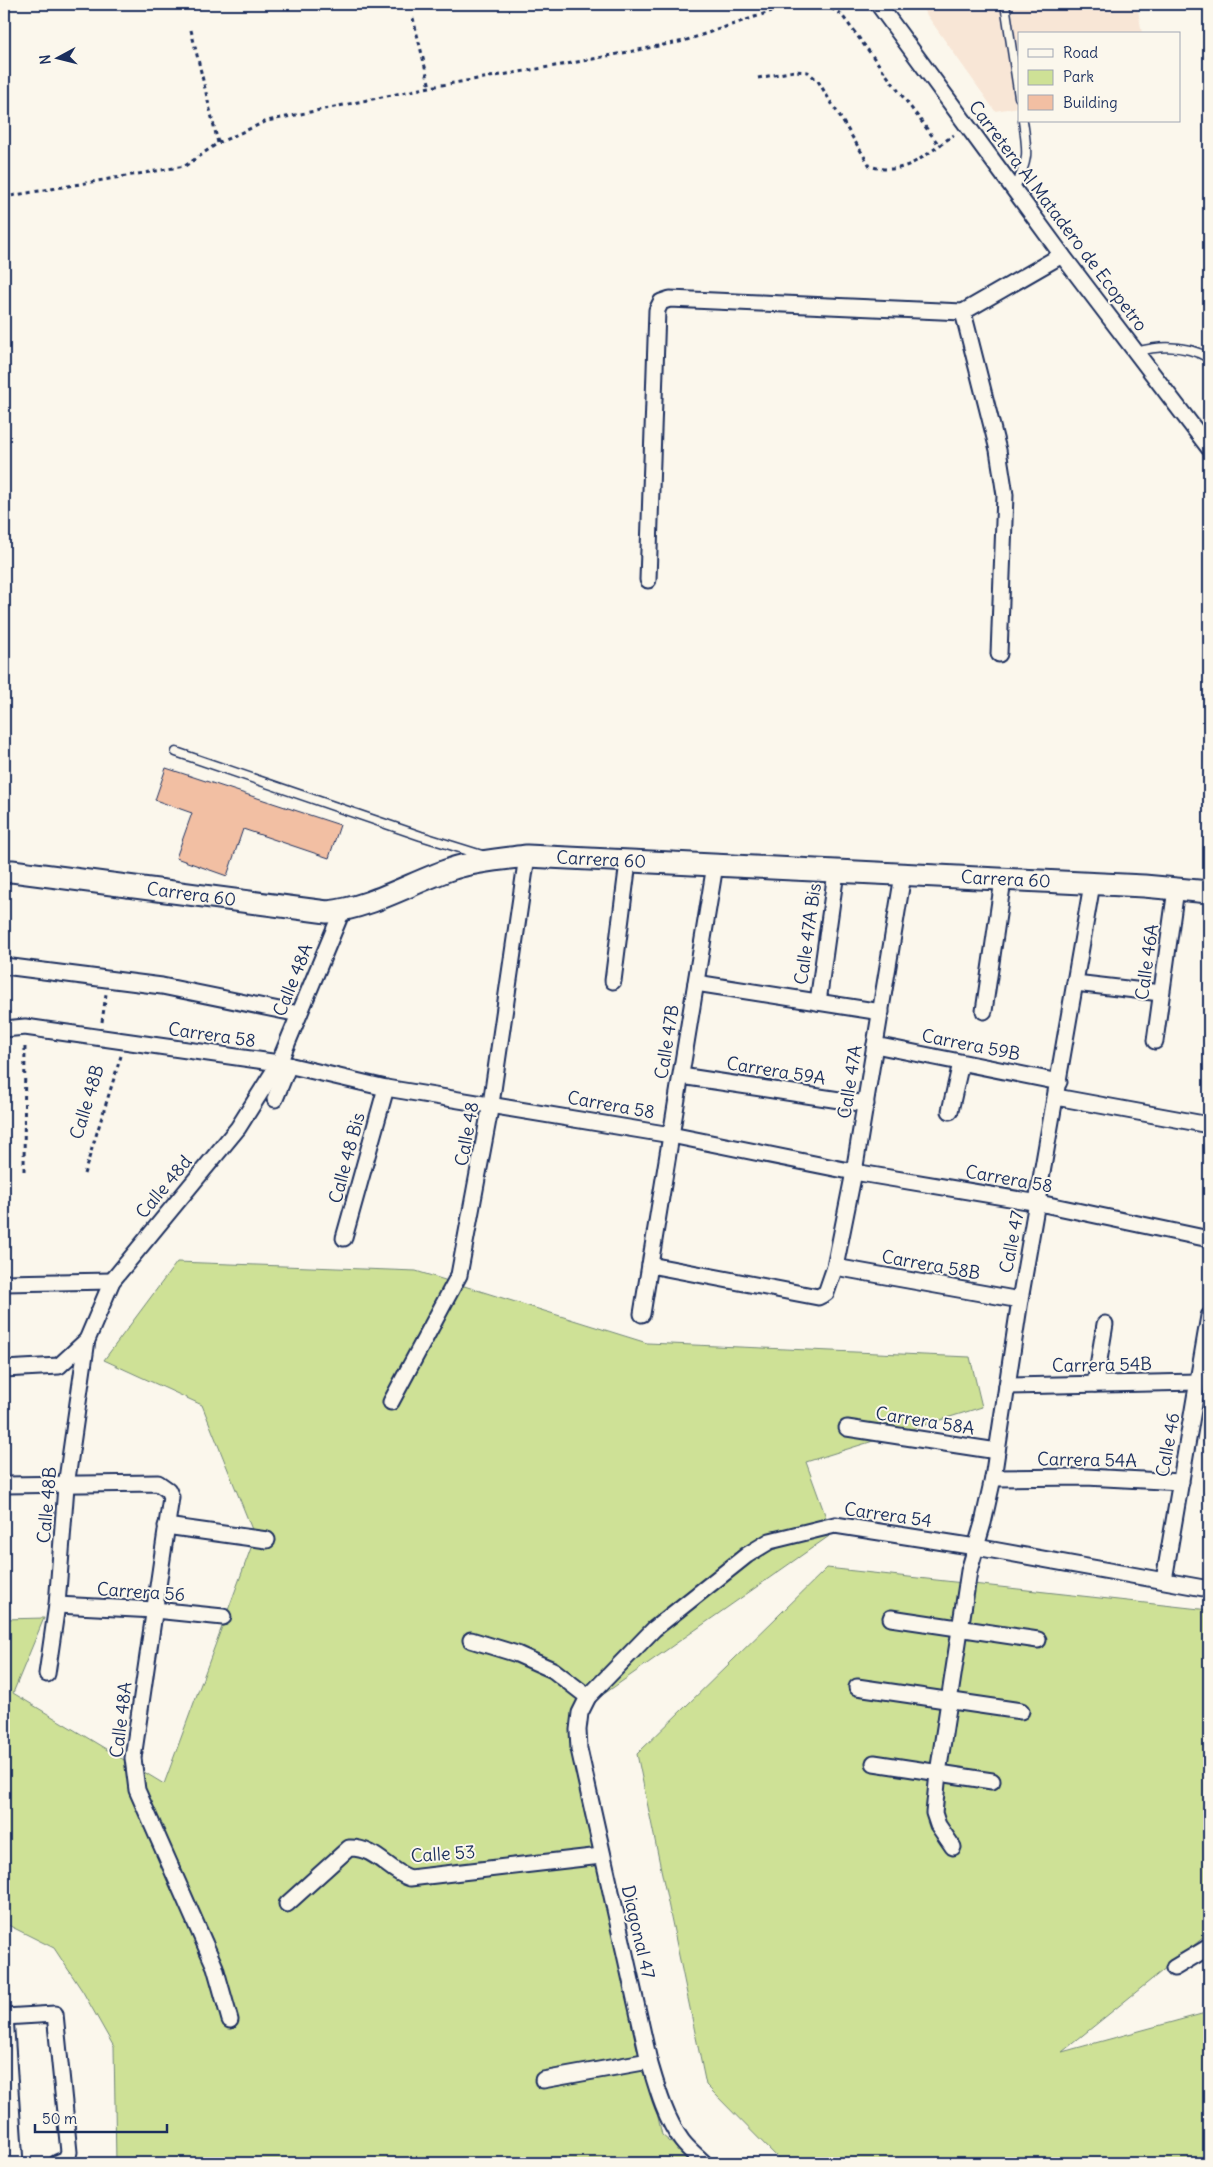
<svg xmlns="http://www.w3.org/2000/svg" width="1213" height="2167" font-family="Delius,sans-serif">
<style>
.built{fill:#f8e6d6}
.green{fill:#cee196;stroke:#74887a}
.building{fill:#f2bfa3;stroke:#1b2f5e}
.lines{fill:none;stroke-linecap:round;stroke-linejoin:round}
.lane-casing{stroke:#1b2f5e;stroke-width:11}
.street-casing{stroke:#1b2f5e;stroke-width:19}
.secondary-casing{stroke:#1b2f5e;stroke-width:25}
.path{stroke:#1b2f5e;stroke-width:3;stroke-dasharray:4 4;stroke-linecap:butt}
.lane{stroke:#fbf7ec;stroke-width:8}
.street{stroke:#fbf7ec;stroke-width:15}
.secondary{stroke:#fbf7ec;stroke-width:21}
.labels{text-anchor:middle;stroke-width:4;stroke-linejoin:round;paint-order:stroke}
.street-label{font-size:18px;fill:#1b2f5e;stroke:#fbf7ec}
</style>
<rect width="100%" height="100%" fill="#fbf7ec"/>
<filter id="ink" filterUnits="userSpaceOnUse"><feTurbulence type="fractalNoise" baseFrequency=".02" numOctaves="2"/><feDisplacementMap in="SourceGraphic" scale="10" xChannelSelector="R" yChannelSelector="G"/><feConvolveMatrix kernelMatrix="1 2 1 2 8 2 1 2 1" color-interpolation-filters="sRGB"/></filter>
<g filter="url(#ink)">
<path class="built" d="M 919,4 L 1137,4 L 1142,34 L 1019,34 L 1019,107 L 995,111 Z"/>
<g class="green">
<path d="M 177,1262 L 416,1271 L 647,1343 L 970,1357 L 982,1407 L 806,1462 L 832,1534 L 574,1715 L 599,1856 L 662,2135 L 695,2163 L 116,2163 L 114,2047 L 83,1992 L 54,1948 L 4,1923 L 4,1619 L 44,1618 L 13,1693 L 164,1784 L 255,1537 L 202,1405 L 104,1360 Z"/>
<path d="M 827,1568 L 1209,1610 L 1209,1933 L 1062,2052 L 1209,2012 L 1209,2163 L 783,2163 L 706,2085 L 637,1754 Z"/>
</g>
<path class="building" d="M 166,768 L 340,825 L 329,858 L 243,829 L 227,876 L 176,858 L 192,813 L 155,800 Z"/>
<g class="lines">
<defs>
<g id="lane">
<path d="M 1005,4 L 1019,97"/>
<path d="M 1014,190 C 1029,159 1028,154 1023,121"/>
<path d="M 1136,352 C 1161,345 1186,345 1209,358"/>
<path d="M 176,752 L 421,836 L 482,855"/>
</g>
<g id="street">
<path d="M 878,4 L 1062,255 L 1209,448"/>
<path d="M 963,312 L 998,450 L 1005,495 L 999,654"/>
<path d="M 648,580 L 657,310 L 661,302 L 670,299 L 963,312 L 1062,255"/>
<path d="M 4,966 L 162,986 L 299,1014"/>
<path d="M 613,981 L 628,862"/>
<path d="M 696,983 L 881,1012"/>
<path d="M 1075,983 L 1161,993"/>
<path d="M 818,1002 L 836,872"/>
<path d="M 984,1011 L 1003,880"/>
<path d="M 4,1029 L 25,1027 L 279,1063 L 386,1088 L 671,1135 L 854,1172 L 1039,1203 L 1209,1239"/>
<path d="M 1155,1041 L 1176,889"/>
<path d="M 875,1045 L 1059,1082"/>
<path d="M 681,1076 L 866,1104"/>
<path d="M 1056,1097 L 1209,1125"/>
<path d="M 275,1099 L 289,1065"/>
<path d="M 950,1111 L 961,1063"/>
<path d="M 344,1238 L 386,1088"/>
<path d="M 650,1265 L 818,1297 L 826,1293 L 835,1267 L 854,1172 L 903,875"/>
<path d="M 835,1267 L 1020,1300"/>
<path d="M 4,1283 L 112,1281"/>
<path d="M 642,1314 L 715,865"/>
<path d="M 4,1369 L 59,1366 L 87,1340"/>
<path d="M 1095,1384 L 1105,1324"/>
<path d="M 1007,1386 L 1198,1382"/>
<path d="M 391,1402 L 459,1275 L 491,1104 L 527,856"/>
<path d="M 847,1428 L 997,1451"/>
<path d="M 993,1478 L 1086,1477 L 1181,1482"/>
<path d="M 4,1485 L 158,1483 L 168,1490 L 171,1497 L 133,1758 L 137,1790 L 215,1967 L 230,2020"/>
<path d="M 166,1526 L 267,1540"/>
<path d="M 1164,1580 L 1209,1316"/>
<path d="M 57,1605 L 155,1610 L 223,1617"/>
<path d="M 891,1618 L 1038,1640"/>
<path d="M 471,1640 L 517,1654 L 553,1670 L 588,1697"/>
<path d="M 47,1674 L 57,1605 L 66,1486 L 87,1340 L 112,1281 L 238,1128 L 279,1063 L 342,911"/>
<path d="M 857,1687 L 1021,1711"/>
<path d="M 874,1763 L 992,1781"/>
<path d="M 953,1847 L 938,1825 L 934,1813 L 938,1773 L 969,1571 L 983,1523 L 993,1478 L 1020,1300 L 1092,884"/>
<path d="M 287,1904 L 349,1848 C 376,1847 388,1871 410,1878 L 601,1856"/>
<path d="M 1174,1968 L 1209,1947"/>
<path d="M 5,2016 L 15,2163"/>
<path d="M 4,2017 L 55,2014 L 69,2152 L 66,2159 L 57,2163"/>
<path d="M 543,2080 L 649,2061"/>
<path d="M 704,2163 C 697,2156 688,2149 682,2141 C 665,2118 657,2088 649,2061 L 579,1749 L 578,1730 L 580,1713 L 588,1697 L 654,1629 L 747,1555 L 770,1541 L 835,1525 L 976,1547 L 1209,1589"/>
</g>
<g id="secondary">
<path id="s1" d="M 4,872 L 12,871 L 327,912 C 371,908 412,882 454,868 C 477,861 503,859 527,856 L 1144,886 L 1209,892"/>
</g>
</defs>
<use href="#lane" class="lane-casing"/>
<use href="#street" class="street-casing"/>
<use href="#secondary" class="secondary-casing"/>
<g class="path">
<path d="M 824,4 L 841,14 L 939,145"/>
<path d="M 413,18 L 430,87"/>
<path d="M 191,30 L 218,143"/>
<path d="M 758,78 L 794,71 L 808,72 L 818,81 L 870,166 C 905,178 927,153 954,135"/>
<path d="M 4,197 L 185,166 L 218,143 L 267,121 L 430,87 L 567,64 L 684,41 L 793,4"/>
<path d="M 102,1022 L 106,994"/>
<path d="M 24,1171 L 25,1043"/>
<path d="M 84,1174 L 121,1056"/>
</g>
<use href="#lane" class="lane"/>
<use href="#street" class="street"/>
<use href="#secondary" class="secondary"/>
</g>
</g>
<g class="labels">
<g class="street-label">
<text transform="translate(1058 216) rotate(53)" y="6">Carretera Al Matadero de Ecopetro</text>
<text dy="6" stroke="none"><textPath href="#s1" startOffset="609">Carrera 60</textPath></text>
<text dy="6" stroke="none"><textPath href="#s1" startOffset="1014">Carrera 60</textPath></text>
<text dy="6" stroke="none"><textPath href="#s1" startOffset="189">Carrera 60</textPath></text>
<text transform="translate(808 934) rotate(-82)" y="6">Calle 47A Bis</text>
<text transform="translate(1147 962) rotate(-82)" y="6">Calle 46A</text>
<text transform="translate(293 980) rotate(-68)" y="6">Calle 48A</text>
<text transform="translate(212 1035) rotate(8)" y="6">Carrera 58</text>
<text transform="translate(667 1042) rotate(-81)" y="6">Calle 47B</text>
<text transform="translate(971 1045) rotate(11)" y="6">Carrera 59B</text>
<text transform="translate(776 1071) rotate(9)" y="6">Carrera 59A</text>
<text transform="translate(850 1082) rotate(-81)" y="6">Calle 47A</text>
<text transform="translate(87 1102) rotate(-73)" y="6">Calle 48B</text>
<text transform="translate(611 1105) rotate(10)" y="6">Carrera 58</text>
<text transform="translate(467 1134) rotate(-80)" y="6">Calle 48</text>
<text transform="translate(347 1158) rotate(-75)" y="6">Calle 48 Bis</text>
<text transform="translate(1009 1179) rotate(10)" y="6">Carrera 58</text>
<text transform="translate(164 1187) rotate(-50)" y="6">Calle 48d</text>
<text transform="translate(1012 1242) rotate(-79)" y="6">Calle 47</text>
<text transform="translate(931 1265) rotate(10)" y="6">Carrera 58B</text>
<text transform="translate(1102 1365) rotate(-1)" y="6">Carrera 54B</text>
<text transform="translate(925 1421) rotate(9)" y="6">Carrera 58A</text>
<text transform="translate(1168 1445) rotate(-80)" y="6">Calle 46</text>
<text transform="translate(1087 1460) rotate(1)" y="6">Carrera 54A</text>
<text transform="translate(47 1505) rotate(-85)" y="6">Calle 48B</text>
<text transform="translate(888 1515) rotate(8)" y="6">Carrera 54</text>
<text transform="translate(141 1592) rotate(4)" y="6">Carrera 56</text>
<text transform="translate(121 1720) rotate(-83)" y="6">Calle 48A</text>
<text transform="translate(443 1854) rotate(-4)" y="6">Calle 53</text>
<text transform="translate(638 1932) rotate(77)" y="6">Diagonal 47</text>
</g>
</g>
<rect width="1213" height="2167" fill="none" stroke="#fbf7ec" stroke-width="20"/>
<rect x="10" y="10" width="1193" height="2147" fill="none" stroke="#1b2f5e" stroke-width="2" filter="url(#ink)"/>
<rect x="1018" y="32" width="162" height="90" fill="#fbf7ec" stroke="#a1a7b3"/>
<rect x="1028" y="49" width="25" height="8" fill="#fbf7ec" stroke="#a1a7b3"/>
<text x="1063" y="58" font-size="15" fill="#1b2f5e">Road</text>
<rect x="1028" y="70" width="25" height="15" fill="#cee196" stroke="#a1a7b3"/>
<text x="1063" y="82" font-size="15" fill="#1b2f5e">Park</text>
<rect x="1028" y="95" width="25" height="15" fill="#f2bfa3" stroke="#a1a7b3"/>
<text x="1063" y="108" font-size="15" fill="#1b2f5e">Building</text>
<g transform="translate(58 58) rotate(263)" stroke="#fbf7ec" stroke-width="4" paint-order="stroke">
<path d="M0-4L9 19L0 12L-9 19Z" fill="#1b2f5e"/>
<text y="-8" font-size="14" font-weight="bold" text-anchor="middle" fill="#1b2f5e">N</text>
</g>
<path d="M35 2124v8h132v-8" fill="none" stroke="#1b2f5e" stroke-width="2.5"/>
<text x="42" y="2124" font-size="15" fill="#1b2f5e" stroke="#fbf7ec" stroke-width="4" paint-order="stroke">50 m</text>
</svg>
